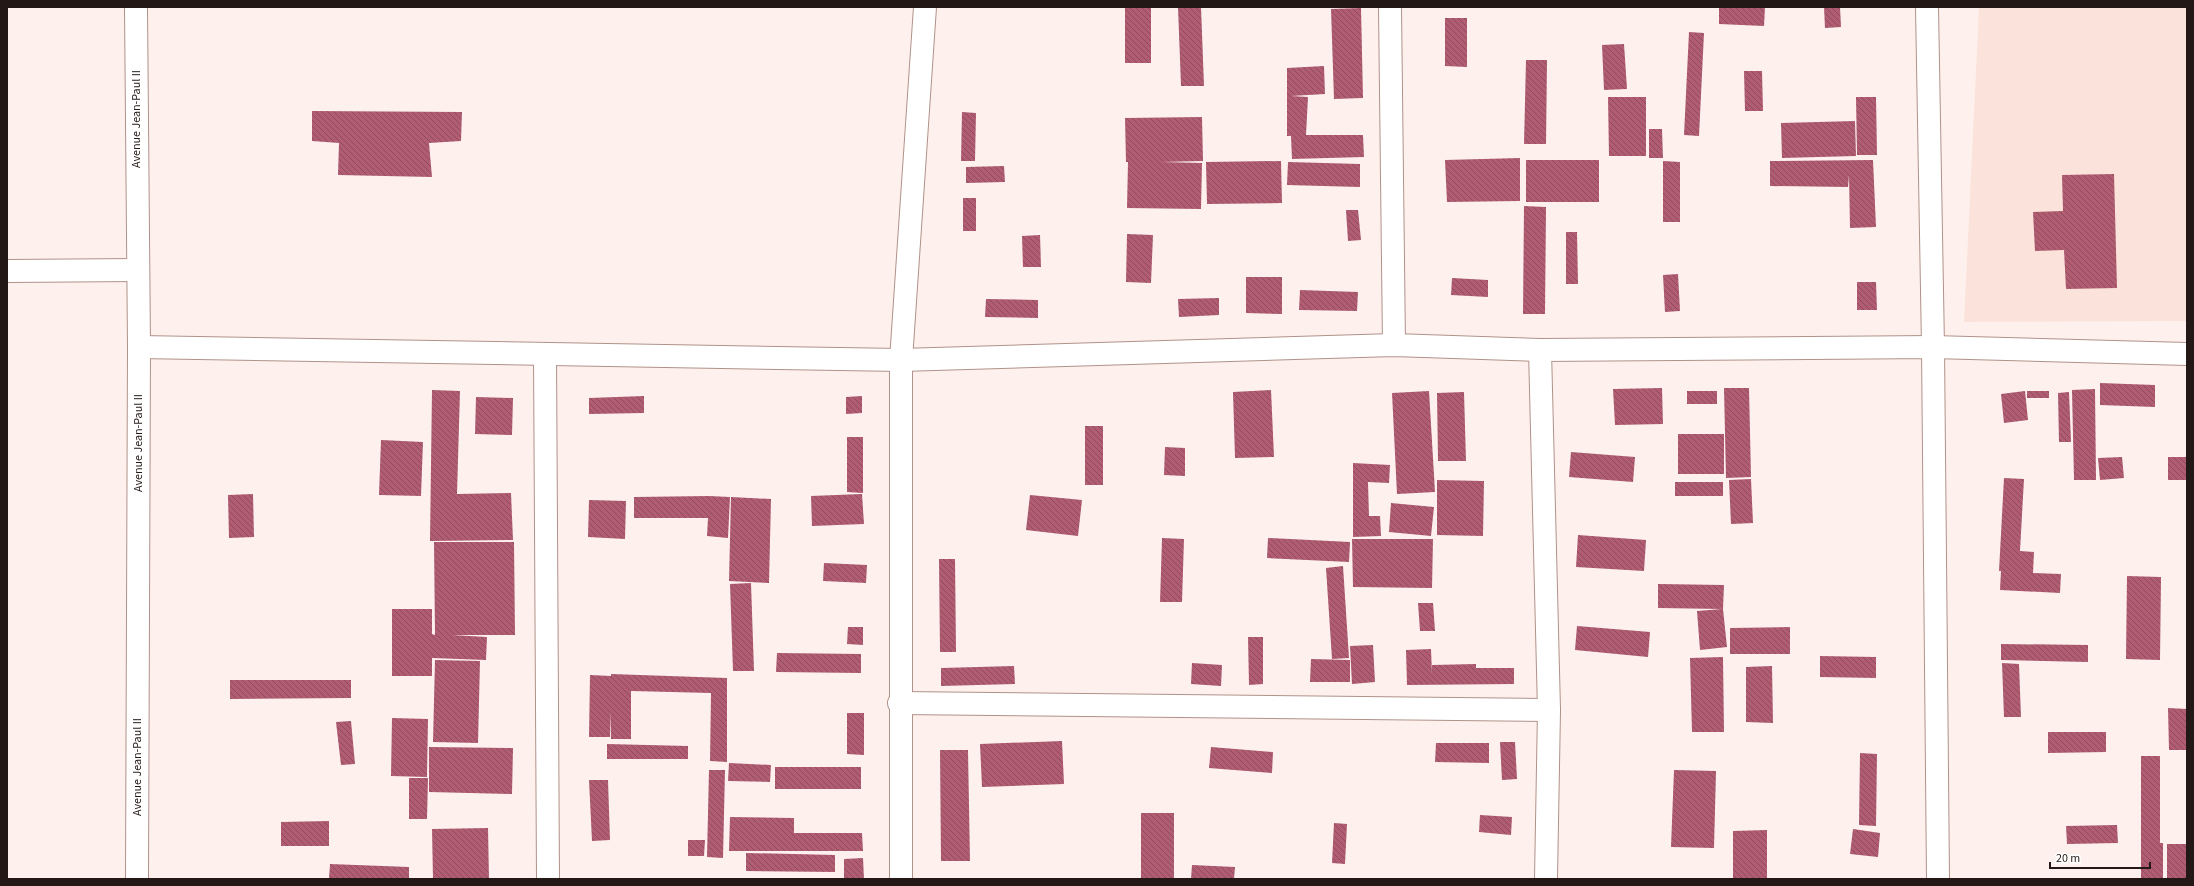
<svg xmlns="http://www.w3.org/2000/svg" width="2194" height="886" font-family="'Source Sans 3',sans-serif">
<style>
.built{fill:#fbe3db}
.building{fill:url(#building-back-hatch)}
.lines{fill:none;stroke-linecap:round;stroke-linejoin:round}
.minor-casing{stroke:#af9289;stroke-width:24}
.minor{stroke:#fff;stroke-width:22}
.labels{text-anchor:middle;stroke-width:3;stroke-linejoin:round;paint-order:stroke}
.street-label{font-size:12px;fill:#231815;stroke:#fff}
</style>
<defs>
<pattern id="building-back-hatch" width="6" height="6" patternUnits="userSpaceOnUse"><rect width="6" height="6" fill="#b05c71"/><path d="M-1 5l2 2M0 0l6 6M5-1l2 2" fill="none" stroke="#8f4b5c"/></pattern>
</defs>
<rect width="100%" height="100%" fill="#fef1ed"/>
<path class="built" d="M 1979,7 L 2187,7 L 2187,321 L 1964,322 Z"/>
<g class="building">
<rect x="1125" y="7" width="26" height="56"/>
<path d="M 1178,7 L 1201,7 L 1204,86 L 1181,86 Z"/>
<path d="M 1719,7 L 1765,7 L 1764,26 L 1719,24 Z"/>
<path d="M 1824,7 L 1840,7 L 1841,27 L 1825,28 Z"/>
<path d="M 1361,8 L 1363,98 L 1334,99 L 1331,9 Z"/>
<path d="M 1445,18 L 1467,18 L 1467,67 L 1445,66 Z"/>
<path d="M 1689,32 L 1704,33 L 1699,136 L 1684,135 Z"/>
<path d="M 1624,44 L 1627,89 L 1604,90 L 1602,45 Z"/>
<path d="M 1526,60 L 1547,60 L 1546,144 L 1524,144 Z"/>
<path d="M 1324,66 L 1325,94 L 1291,96 L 1308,97 L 1306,135 L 1363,135 L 1364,157 L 1292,159 L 1291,136 L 1287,136 L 1287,68 Z"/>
<path d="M 1744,71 L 1762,71 L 1763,111 L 1745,111 Z"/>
<path d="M 1608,97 L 1646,97 L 1646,156 L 1609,156 Z"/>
<path d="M 1856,97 L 1876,97 L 1877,155 L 1857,155 Z"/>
<path d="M 312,111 L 462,112 L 461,141 L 429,143 L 432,177 L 338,175 L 339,143 L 312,141 Z"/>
<path d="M 962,112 L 976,113 L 975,161 L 961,161 Z"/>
<path d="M 1202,117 L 1203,161 L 1161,162 L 1202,163 L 1201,209 L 1127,208 L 1128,162 L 1126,162 L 1125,118 Z"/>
<path d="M 1855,121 L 1856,156 L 1782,158 L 1781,123 Z"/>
<path d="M 1649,129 L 1662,129 L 1663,158 L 1649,158 Z"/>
<path d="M 1520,158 L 1520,201 L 1447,202 L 1445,160 Z"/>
<rect x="1526" y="160" width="73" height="42"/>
<path d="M 1873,160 L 1876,227 L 1850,228 L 1849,175 L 1848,187 L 1770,186 L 1770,161 Z"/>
<path d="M 1281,161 L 1282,203 L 1207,204 L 1206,162 Z"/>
<path d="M 1663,161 L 1680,162 L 1680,222 L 1663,222 Z"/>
<path d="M 1288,162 L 1360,164 L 1360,187 L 1287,185 Z"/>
<path d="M 1004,166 L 1005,182 L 966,183 L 966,167 Z"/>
<path d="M 2114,174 L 2117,288 L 2066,289 L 2064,250 L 2035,251 L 2033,212 L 2063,211 L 2062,175 Z"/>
<rect x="963" y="198" width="13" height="33"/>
<path d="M 1524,206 L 1546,207 L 1545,314 L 1523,314 Z"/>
<path d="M 1346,210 L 1358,210 L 1361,240 L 1348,241 Z"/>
<path d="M 1566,232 L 1577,232 L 1578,284 L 1566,284 Z"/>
<path d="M 1127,234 L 1153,235 L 1151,283 L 1126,282 Z"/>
<path d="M 1040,235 L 1041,267 L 1023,267 L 1022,236 Z"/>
<path d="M 1678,274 L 1680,311 L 1665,312 L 1663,275 Z"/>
<path d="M 1246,277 L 1282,277 L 1282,314 L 1246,313 Z"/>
<path d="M 1452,278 L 1488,280 L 1488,297 L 1451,295 Z"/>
<path d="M 1857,282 L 1876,282 L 1877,310 L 1857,310 Z"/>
<path d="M 1300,290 L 1358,292 L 1357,311 L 1299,310 Z"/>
<path d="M 1219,298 L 1219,315 L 1179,317 L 1178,299 Z"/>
<path d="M 986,299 L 1038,300 L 1038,318 L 985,317 Z"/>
<path d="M 2100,383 L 2155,385 L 2155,407 L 2100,405 Z"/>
<path d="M 1662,388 L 1663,424 L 1615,425 L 1613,389 Z"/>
<path d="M 1724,388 L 1749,388 L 1751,477 L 1726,478 Z"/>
<path d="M 2095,389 L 2096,480 L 2074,480 L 2072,390 Z"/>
<path d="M 432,390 L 460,391 L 457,494 L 511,493 L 513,540 L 430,541 Z"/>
<path d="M 1271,390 L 1274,457 L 1235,458 L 1233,392 Z"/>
<path d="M 1429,391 L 1435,492 L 1397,494 L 1392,393 Z"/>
<rect x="1687" y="391" width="30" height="13"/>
<path d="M 2025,391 L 2028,420 L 2004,423 L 2001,394 Z"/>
<rect x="2027" y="391" width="22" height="7"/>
<path d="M 1464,392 L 1466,461 L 1438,461 L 1437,393 Z"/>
<path d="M 2069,392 L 2071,442 L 2059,442 L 2058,393 Z"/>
<path d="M 644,396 L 644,413 L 589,414 L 589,398 Z"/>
<path d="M 862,396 L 862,413 L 846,414 L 846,397 Z"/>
<path d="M 476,397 L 513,398 L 512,435 L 475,434 Z"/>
<rect x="1085" y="426" width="18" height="59"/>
<rect x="1678" y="434" width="46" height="40"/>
<path d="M 847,437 L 863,437 L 863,493 L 847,492 Z"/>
<path d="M 381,440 L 423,442 L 421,496 L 379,495 Z"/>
<path d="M 1165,447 L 1185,448 L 1185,476 L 1164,475 Z"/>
<path d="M 1571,452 L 1635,457 L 1633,482 L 1569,477 Z"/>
<path d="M 2122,457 L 2124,478 L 2100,480 L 2098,458 Z"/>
<rect x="2168" y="457" width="19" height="23"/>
<path d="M 1353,463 L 1390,465 L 1389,483 L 1368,482 L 1369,516 L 1380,516 L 1381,536 L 1353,537 Z"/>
<path d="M 2004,478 L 2024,479 L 2020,551 L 2034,552 L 2033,573 L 2061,574 L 2060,593 L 2000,590 L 2001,571 L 1999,571 Z"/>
<path d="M 1751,479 L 1753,523 L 1731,524 L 1729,480 Z"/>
<path d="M 1437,480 L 1484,481 L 1483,536 L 1437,535 Z"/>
<rect x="1675" y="482" width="48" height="14"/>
<path d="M 253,494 L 254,537 L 229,538 L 228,495 Z"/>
<path d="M 862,494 L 864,524 L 812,526 L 811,496 Z"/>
<path d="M 1030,495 L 1082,500 L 1078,536 L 1026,530 Z"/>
<path d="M 709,496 L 730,497 L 728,538 L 707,536 L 708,518 L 634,518 L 634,497 Z"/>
<path d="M 731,497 L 771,499 L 769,583 L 729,581 Z"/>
<path d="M 589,500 L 626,501 L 625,539 L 588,537 Z"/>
<path d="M 1391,503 L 1434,507 L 1431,536 L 1389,532 Z"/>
<path d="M 1578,535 L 1646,540 L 1644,571 L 1576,567 Z"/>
<path d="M 1162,538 L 1184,539 L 1182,602 L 1160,602 Z"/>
<path d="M 1268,538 L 1350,542 L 1349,562 L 1267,558 Z"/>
<path d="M 1352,539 L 1433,539 L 1432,588 L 1353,587 Z"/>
<path d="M 434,542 L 514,542 L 515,635 L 452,635 L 487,637 L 486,660 L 432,658 L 432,676 L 392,676 L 392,609 L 432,609 L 432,634 L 435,635 Z"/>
<path d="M 939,559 L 955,559 L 956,652 L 940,652 Z"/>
<path d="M 824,563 L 867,565 L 866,583 L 823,581 Z"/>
<path d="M 1343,566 L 1349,658 L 1332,659 L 1326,568 Z"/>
<path d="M 2127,576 L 2161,577 L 2160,660 L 2126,659 Z"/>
<path d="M 751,583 L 754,671 L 733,671 L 730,584 Z"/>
<path d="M 1658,584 L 1724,585 L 1723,609 L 1727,647 L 1700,650 L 1697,611 L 1722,609 L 1658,608 Z"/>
<path d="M 1418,603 L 1433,603 L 1435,631 L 1420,631 Z"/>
<path d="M 1577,626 L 1650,632 L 1648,657 L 1575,650 Z"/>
<path d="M 848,627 L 863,627 L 863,645 L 847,644 Z"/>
<path d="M 1790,627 L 1790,654 L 1730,654 L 1730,628 Z"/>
<path d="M 1248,637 L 1263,637 L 1263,684 L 1249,685 Z"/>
<path d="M 2001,644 L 2088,645 L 2088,662 L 2001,660 Z"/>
<path d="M 1373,645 L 1375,682 L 1352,684 L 1350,646 Z"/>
<path d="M 1431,649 L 1432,674 L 1432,665 L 1476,664 L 1476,668 L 1514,668 L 1514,684 L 1407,685 L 1406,650 Z"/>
<path d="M 777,653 L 861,654 L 861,673 L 776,672 Z"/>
<path d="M 1820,656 L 1876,657 L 1876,678 L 1820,677 Z"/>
<path d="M 1723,657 L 1724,732 L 1692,732 L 1690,658 Z"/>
<path d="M 1311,659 L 1350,660 L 1350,682 L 1310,682 Z"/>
<path d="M 435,660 L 480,661 L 478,743 L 433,742 Z"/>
<path d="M 1192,663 L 1222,665 L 1221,686 L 1191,684 Z"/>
<path d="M 2002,663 L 2019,664 L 2021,717 L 2004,717 Z"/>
<path d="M 1014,666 L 1015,684 L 941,686 L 941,668 Z"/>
<path d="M 1772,666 L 1773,723 L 1746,722 L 1746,667 Z"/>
<path d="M 611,674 L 727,678 L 727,762 L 710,761 L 711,693 L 631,691 L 631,739 L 611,739 L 611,711 L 610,737 L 589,737 L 590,675 L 611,676 Z"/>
<path d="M 230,680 L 351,680 L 351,698 L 230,699 Z"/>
<path d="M 2168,708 L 2187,709 L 2187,750 L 2169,750 Z"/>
<path d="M 847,713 L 864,713 L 864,755 L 847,754 Z"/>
<path d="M 392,718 L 428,719 L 427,777 L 391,776 Z"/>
<path d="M 351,721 L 355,764 L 341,765 L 336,722 Z"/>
<path d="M 2048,732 L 2106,732 L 2106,752 L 2048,753 Z"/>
<path d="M 1062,741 L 1064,784 L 982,787 L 980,744 Z"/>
<path d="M 1500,742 L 1515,742 L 1517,779 L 1502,780 Z"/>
<path d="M 1436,743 L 1489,743 L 1489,763 L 1435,762 Z"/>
<path d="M 607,744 L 688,746 L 688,759 L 607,759 Z"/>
<path d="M 429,747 L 513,748 L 512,794 L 429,792 Z"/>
<path d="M 1211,747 L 1273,752 L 1272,773 L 1209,768 Z"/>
<path d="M 940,750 L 968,750 L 970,861 L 941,861 Z"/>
<path d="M 1860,753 L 1877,754 L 1876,826 L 1859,825 Z"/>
<path d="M 2141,756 L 2160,756 L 2160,843 L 2163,843 L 2163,879 L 2141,879 Z"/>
<path d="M 729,763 L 771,765 L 770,782 L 728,781 Z"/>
<rect x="775" y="767" width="86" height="22"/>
<path d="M 709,770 L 725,770 L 723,858 L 707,857 Z"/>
<path d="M 1674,770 L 1716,771 L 1714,848 L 1671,847 Z"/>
<path d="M 409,778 L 428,778 L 427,819 L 409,819 Z"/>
<path d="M 589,780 L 608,780 L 610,840 L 592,841 Z"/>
<rect x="1141" y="813" width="33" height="66"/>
<path d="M 1480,815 L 1512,817 L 1511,835 L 1479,832 Z"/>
<path d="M 730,817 L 794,818 L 794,833 L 862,833 L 863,851 L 729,851 Z"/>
<path d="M 329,821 L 329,846 L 281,846 L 281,822 Z"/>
<path d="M 1334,823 L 1347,824 L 1345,864 L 1332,863 Z"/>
<path d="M 2117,825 L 2118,843 L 2067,844 L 2066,826 Z"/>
<path d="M 488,828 L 489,879 L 433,879 L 432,829 Z"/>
<path d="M 1853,829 L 1880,833 L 1878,857 L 1850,854 Z"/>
<path d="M 1767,830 L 1767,879 L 1733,879 L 1733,831 Z"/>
<path d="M 688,840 L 705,840 L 704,856 L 688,856 Z"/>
<rect x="2167" y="844" width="20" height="35"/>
<path d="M 746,853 L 835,855 L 835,872 L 746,871 Z"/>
<path d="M 863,858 L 864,879 L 844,879 L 844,859 Z"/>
<path d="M 330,864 L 409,867 L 409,879 L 329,879 Z"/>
<path d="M 1192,865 L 1235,867 L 1234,879 L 1191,879 Z"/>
</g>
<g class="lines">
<defs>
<g id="minor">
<path d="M 136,7 L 139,347 L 137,879"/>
<path d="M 1390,7 L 1394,345"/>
<path d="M 1927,7 L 1933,347 L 1938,879"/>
<path d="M 7,271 L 137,270"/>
<path d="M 139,347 L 901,360 L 1394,345 L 1540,350 L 1933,347 L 2187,354"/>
<path d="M 1540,350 L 1549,710 L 1546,879"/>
<path d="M 545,354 L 548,879"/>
<path d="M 899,703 L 1549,710"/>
<path d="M 901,879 L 901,360 L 925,7"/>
</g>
</defs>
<use href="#minor" class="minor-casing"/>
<use href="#minor" class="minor"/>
</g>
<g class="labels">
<g class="street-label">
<text transform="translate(136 119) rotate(-90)" y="4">Avenue Jean-Paul II</text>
<text transform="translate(138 443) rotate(-90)" y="4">Avenue Jean-Paul II</text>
<text transform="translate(137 767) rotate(-90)" y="4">Avenue Jean-Paul II</text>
</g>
</g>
<rect width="2194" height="886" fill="none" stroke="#231815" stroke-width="16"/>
<path d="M2050 862v6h100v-6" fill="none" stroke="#231815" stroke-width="2"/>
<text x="2056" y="862" font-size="12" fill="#231815" stroke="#ffffff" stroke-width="3" paint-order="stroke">20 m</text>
</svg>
